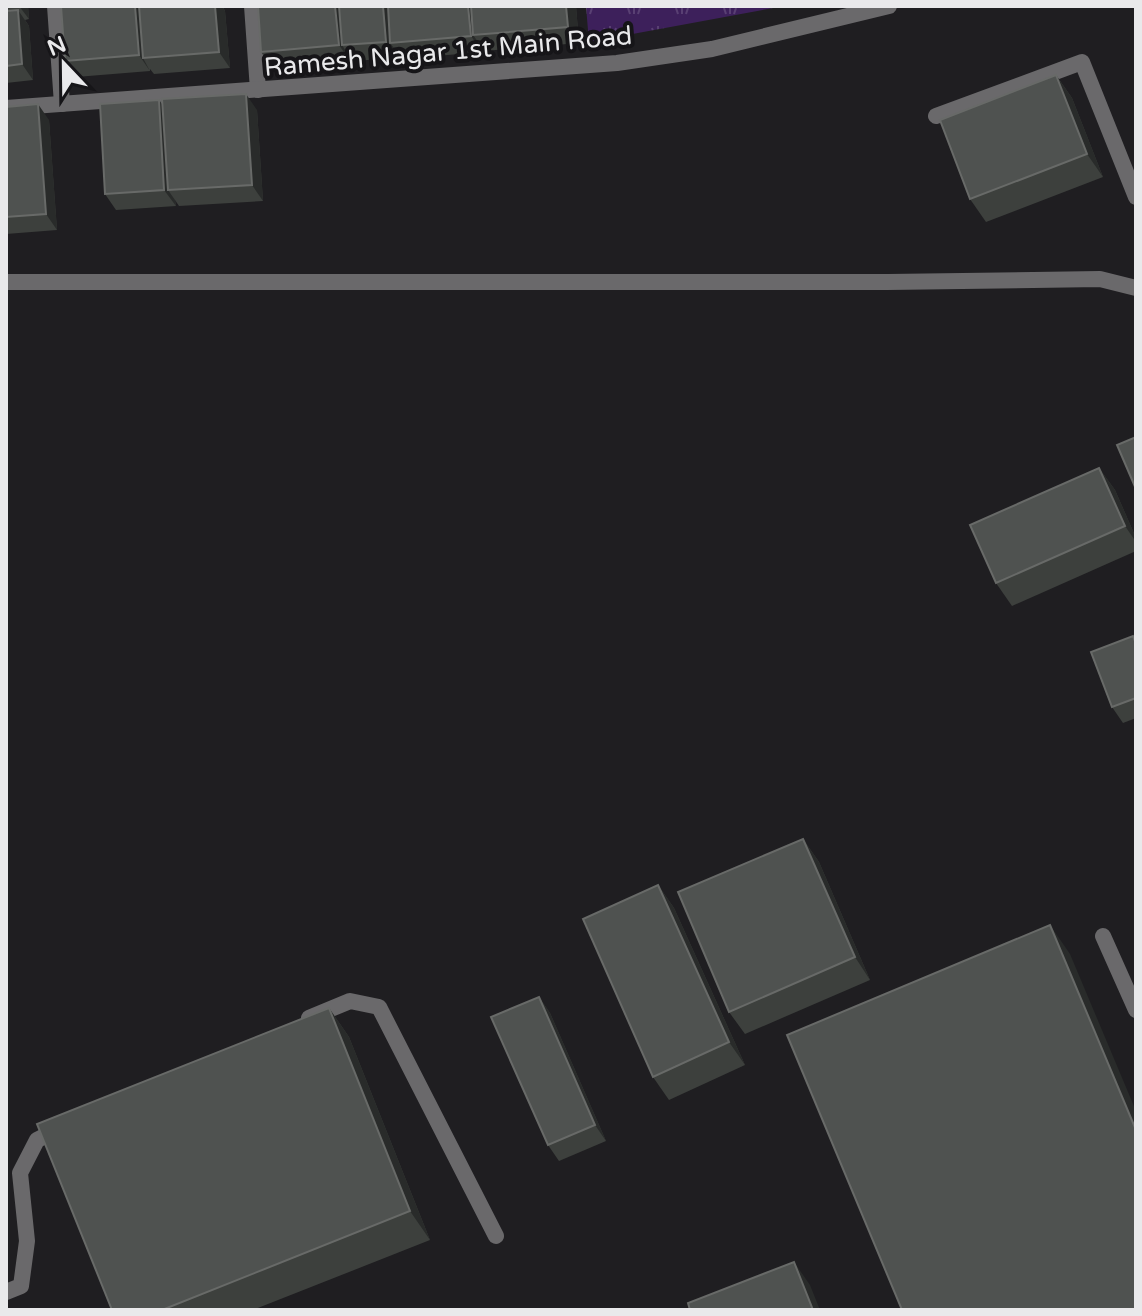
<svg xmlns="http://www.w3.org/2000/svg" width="1142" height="1316" font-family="'Varela Round',sans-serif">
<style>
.grass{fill:url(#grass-tufts)}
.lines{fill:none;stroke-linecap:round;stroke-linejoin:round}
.lane{stroke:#6a696b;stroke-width:16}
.street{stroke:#6a696b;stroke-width:16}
.wall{fill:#3d403d}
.shaded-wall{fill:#292b2a}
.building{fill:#4f5250;stroke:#686a68;stroke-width:2}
.labels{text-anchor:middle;stroke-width:8;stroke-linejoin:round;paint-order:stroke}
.street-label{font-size:26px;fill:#e9e9eb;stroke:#161518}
</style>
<defs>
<pattern id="grass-tufts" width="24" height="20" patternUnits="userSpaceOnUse" patternTransform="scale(2)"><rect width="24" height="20" fill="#3d205b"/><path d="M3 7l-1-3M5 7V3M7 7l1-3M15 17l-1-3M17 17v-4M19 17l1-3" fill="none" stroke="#594073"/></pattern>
</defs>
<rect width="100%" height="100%" fill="#1f1e21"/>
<path class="grass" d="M 586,6 L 784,6 L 589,42 Z"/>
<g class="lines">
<g class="lane">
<path d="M 936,116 L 1082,62 L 1136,197"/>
<path d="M 6,282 L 888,282 L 1100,279 L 1136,288"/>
<path d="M 1103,936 L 1136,1010"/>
<path d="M 309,1018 L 350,1001 L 379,1007 L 496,1236"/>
<path d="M 6,1292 L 21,1286 L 27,1241 L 20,1173 L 37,1140 L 61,1128"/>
</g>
<g class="street">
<path d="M 55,6 L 62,104"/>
<path d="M 252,6 L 258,90"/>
<path d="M 6,108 L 617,63 L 712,49 L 889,6"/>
</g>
</g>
<g class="wall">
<path d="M 6,6 L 28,6 L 29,19 L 25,20 L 29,26 L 33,80 L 6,83 Z"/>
<path d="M 61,6 L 228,6 L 223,7 L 225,11 L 230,68 L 154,74 L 150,69 L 150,71 L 76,77 L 65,61 Z"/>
<path d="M 258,6 L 576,6 L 579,43 L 484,51 L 481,46 L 482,52 L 401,59 L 397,52 L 397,58 L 353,61 L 349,56 L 350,61 L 272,68 L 261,52 Z"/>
<path d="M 1056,75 L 1072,98 L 1103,177 L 986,222 L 970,199 Z"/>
<path d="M 159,100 L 163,105 L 257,110 L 263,201 L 179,206 L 175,200 L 176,206 L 116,210 L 105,194 Z"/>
<path d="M 6,107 L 49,120 L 57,230 L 6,234 Z"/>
<path d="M 1099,468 L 1115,490 L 1136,538 L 1136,551 L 1012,606 L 996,583 Z"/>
<path d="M 1136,640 L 1136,718 L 1123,723 L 1112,707 Z"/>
<path d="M 803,839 L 819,862 L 870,980 L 745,1034 L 729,1012 Z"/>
<path d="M 658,885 L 674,908 L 745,1065 L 669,1100 L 653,1077 Z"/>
<path d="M 539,997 L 550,1013 L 606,1141 L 559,1161 L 548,1145 Z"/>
<path d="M 329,1008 L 349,1037 L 430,1240 L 253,1310 L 112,1310 Z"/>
</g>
<g class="shaded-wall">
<path d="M 19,6 L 28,6 L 29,19 Z"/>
<path d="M 135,6 L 142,6 L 143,58 L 150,71 L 139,55 Z"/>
<path d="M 215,6 L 222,6 L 225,11 L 230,68 L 219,52 Z"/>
<path d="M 335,6 L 345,6 L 342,45 L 349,56 L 350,61 L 339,45 Z"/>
<path d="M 383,6 L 393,6 L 390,43 L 397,52 L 397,58 L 386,42 Z"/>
<path d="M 468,6 L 478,6 L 473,35 L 481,46 L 482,52 L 471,36 Z"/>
<path d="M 566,6 L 576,6 L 579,43 L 568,27 Z"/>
<path d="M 18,10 L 29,26 L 33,80 L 22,64 Z"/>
<path d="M 1056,75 L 1072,98 L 1103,177 L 1087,154 Z"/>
<path d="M 246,94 L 257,110 L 263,201 L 252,185 Z"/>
<path d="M 159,100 L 170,116 L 168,190 L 175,200 L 176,206 L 164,190 Z"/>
<path d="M 38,104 L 49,120 L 57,230 L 46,214 Z"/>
<path d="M 1099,468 L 1115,490 L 1136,538 L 1136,542 L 1125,526 Z"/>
<path d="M 803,839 L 819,862 L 870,980 L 855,957 Z"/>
<path d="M 658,885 L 674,908 L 745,1065 L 729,1042 Z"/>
<path d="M 1050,925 L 1070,954 L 1136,1111 L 1136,1130 Z"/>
<path d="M 539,997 L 550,1013 L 606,1141 L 595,1125 Z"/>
<path d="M 329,1008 L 349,1037 L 430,1240 L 410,1211 Z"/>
<path d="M 794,1262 L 810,1285 L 820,1310 L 813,1310 Z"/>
</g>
<g class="building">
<path d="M 61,6 L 135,6 L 139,55 L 65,61 Z"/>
<path d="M 139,6 L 215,6 L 219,52 L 143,58 Z"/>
<path d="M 258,6 L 335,6 L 339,45 L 261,52 Z"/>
<path d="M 339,6 L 383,6 L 386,42 L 342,45 Z"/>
<path d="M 388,6 L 468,6 L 471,36 L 390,43 Z"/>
<path d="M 471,6 L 566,6 L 568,27 L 473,35 Z"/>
<path d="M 18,10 L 22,64 L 6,66 L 6,11 Z"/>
<path d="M 1056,75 L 1087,154 L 970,199 L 940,120 Z"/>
<path d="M 246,94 L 252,185 L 168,190 L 162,99 Z"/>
<path d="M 159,100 L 164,190 L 105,194 L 100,104 Z"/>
<path d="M 38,104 L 46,214 L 6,217 L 6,107 Z"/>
<path d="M 1136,437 L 1136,489 L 1117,445 Z"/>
<path d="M 1099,468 L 1125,526 L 996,583 L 970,525 Z"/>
<path d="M 1133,636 L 1136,644 L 1136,698 L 1112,707 L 1091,652 Z"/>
<path d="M 803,839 L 855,957 L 729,1012 L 678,892 Z"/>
<path d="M 658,885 L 729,1042 L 653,1077 L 583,919 Z"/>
<path d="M 1050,925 L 1136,1130 L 1136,1310 L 902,1310 L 787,1035 Z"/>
<path d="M 539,997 L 595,1125 L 548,1145 L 491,1017 Z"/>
<path d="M 329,1008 L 410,1211 L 162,1310 L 112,1310 L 37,1124 Z"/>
<path d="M 794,1262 L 813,1310 L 690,1310 L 688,1303 Z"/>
</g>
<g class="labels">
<g class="street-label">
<text transform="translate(448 51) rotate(-5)" y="9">Ramesh Nagar 1st Main Road</text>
</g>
</g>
<rect width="1142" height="1316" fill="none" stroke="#e9e9eb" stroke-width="16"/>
<g transform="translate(64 64) rotate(338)" stroke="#161518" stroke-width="6" paint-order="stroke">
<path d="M0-6L14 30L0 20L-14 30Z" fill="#e9e9eb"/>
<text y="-12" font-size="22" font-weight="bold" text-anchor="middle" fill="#e9e9eb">N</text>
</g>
</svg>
